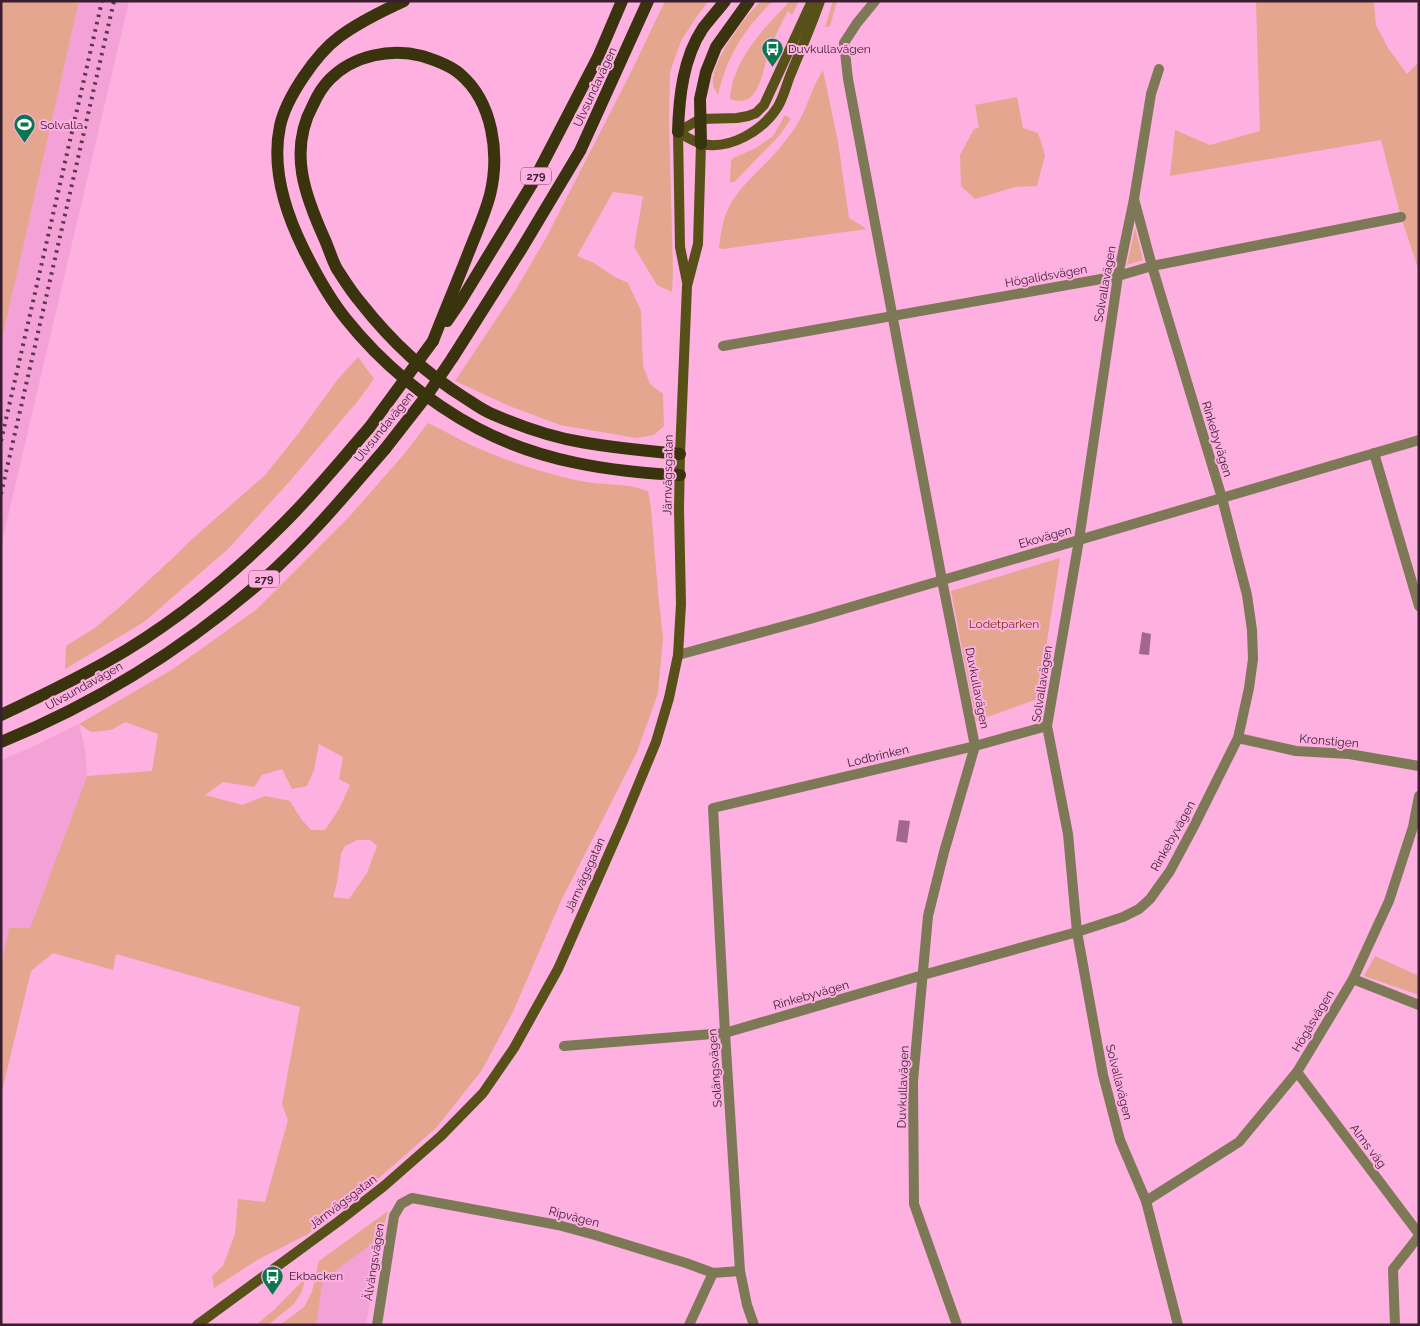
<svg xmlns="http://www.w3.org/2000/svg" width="1420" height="1326" font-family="Raleway,sans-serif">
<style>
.built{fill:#f4a1d7}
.green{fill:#e4a68f;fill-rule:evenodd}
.water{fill:#a3668d}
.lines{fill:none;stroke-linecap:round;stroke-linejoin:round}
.street{stroke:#7d7856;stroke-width:10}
.secondary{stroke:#575019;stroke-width:10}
.primary{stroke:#39340d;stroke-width:12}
.rail{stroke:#5c364e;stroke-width:4;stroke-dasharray:2.5 5;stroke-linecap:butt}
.primary-bridge{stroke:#39340d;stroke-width:12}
.labels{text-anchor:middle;stroke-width:4;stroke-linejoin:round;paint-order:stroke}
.shield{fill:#feb0e1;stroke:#754965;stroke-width:1}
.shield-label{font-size:11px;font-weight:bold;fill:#3a1d30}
.poi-label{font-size:12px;fill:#3a1d30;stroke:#feb0e1;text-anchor:start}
.street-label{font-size:12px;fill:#3a1d30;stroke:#feb0e1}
.park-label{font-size:12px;fill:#822f05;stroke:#feb0e1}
</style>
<rect width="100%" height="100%" fill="#feb0e1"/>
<g class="built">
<path d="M 79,1 L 129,1 L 1,546 L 1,344 Z"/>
<path d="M 79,724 L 85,749 L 87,776 L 30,928 L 9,928 L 1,966 L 1,760 L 32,747 Z"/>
<path d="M 381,1237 L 366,1325 L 316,1325 L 323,1280 Z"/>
</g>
<g class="green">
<path d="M 1,1 L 79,1 L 1,344 Z"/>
<path d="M 665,1 L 709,1 L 697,16 L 681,41 L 670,72 L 669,122 L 673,272 L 672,292 L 657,285 L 634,247 L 643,196 L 613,192 L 577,256 L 594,263 L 615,277 L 628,283 L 641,311 L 643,366 L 650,384 L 663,394 L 664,426 L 654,435 L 636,438 L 560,425 L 507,405 L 455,381 L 515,291 L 546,238 L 631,72 Z"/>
<path d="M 761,1 L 773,1 C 744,29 727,56 718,95 C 716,92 714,88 713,85 C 710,62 745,16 761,1 Z"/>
<path d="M 790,1 L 799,1 L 792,15 L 788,11 C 780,25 773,40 768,55 C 764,67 761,87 752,96 C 746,102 739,102 730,99 C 733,59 764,28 790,1 Z"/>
<path d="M 833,1 L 837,1 L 830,26 L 825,27 Z"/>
<path d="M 1256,1 L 1375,1 L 1374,3 L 1376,25 L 1388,48 L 1407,74 L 1419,62 L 1419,271 L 1401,217 L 1381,140 L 1170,176 L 1175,130 L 1210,145 L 1260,131 Z"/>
<path d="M 823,70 L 838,142 L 849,218 L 867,229 L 723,249 L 719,248 C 721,234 722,220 729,207 C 737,191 750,179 763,166 C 774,155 785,142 795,128 C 807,110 811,88 823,70 Z"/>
<path d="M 1017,97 L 1023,128 L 1038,133 L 1045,155 L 1037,186 L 1015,187 L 975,199 L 961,186 L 960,155 L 974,129 L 979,128 L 975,105 Z"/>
<path d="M 785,115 L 791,119 L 779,136 L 734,182 L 730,182 L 731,161 L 733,158 L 756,148 L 773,136 Z"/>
<path d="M 1135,228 L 1143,260 L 1127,265 Z"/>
<path d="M 358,357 L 374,379 L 357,402 L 289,482 L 228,549 L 144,622 L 65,669 L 66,646 L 96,627 L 122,605 L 176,555 L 191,540 L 265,475 L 298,434 L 338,379 Z"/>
<path d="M 428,423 C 443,430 458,439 473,446 C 506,461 541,472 576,480 C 600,486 625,482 648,491 L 651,508 L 658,592 L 663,638 L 658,693 L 637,752 L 560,903 L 513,1012 L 482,1070 L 436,1128 L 348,1205 L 308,1234 L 257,1260 L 214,1288 L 212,1276 L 223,1266 L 235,1234 L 238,1199 L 265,1202 L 288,1120 L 282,1104 L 300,1007 L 116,954 L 113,970 L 53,953 L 31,971 L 1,1095 L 1,966 L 9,928 L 30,928 L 87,776 L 152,771 L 158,734 L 125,722 L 111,730 L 91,732 L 79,724 L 173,669 L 257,609 L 349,517 L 405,453 ZM 319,744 L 343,757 L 339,779 L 350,785 L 339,809 L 325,830 L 311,830 L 301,819 L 290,801 L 265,796 L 242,805 L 205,795 L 223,782 L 254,787 L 262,775 L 282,769 L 292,789 L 307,786 L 314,770 ZM 357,840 L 370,840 L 377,846 L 367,873 L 349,899 L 333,897 L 337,883 L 341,854 L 345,846 Z"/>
<path d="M 1060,558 L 1038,699 L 976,721 L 951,591 Z"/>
<path d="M 1375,956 L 1419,976 L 1419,995 L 1364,976 Z"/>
<path d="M 388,1211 L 381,1237 L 323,1280 L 316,1325 L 280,1325 L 304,1307 L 312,1292 L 319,1261 Z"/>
<path d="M 307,1276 L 301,1293 L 294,1304 L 268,1325 L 256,1325 L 275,1309 Z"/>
</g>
<g class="water">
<path d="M 1142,632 L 1151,634 L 1149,655 L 1139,654 Z"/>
<path d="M 899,820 L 910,821 L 907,843 L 896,841 Z"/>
</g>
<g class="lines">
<g class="street">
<path d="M 875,1 L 857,23 L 844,43 L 848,79 L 942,580 L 975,746 L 944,852 L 928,916 L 913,1081 L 914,1204 L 957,1325"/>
<path d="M 1159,69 L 1151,94 L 1134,199 L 1118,276 L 1079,540 L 1047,726 L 1068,834 L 1077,932 L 1103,1075 L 1120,1140 L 1146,1201 L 1178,1325"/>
<path d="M 723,346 L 1118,276 L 1152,266 L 1401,217"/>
<path d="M 1374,453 L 1419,606"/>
<path d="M 678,655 L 810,619 L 1419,440"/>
<path d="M 1238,738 L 1296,751 L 1349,754 L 1419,766"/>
<path d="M 1353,979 L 1419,1005"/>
<path d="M 564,1046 L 725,1033 L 923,975 L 1077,932 L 1123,917 L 1139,909 L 1150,899 L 1170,871 L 1193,828 L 1238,738 L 1249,688 L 1253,659 L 1252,630 L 1247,595 L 1222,498 L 1152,266 L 1134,199"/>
<path d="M 1297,1072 L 1419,1234"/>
<path d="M 1146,1201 L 1239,1142 L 1297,1072 L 1353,979 L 1389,901 L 1413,827 L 1419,796"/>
<path d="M 377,1325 L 394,1216 L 401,1204 L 412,1198 L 558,1225 L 595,1235 L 686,1263 L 713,1273 L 740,1271"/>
<path d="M 689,1325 L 713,1273"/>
<path d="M 754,1325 L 747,1305 L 740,1271 L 725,1033 L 713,808 L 975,746 L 1047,726"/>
<path d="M 1395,1325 L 1393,1269 L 1419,1236"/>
</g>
<g class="secondary">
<path d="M 678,132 C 685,136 694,142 702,144 C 730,150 762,131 777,108 C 783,99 786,86 790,76 C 800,51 811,27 820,1"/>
<path d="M 678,132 L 700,119 L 737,118 L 748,116 L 756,113 L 764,105 L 812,1"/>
<path d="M 678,132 L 680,247 L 687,282"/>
<path d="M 197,1325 L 339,1221 L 384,1186 L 441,1136 L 483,1093 L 514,1048 L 558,969 L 622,824 L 656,742 L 669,698 L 678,655 L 681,604 L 679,509 L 680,454 L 687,286 L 698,244 L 701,144"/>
</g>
<g class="primary">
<path d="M 404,1 C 382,11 359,22 339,37 C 316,54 286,98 280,126 C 271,169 285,212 304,250 C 316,274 329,298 346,319 C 381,363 428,402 477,428 C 539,461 610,472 680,475"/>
<path d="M 678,132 C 679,97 683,58 703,28 C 710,19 718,10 725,1"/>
<path d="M 701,144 L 700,99 L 706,72 L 716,47 L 749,1"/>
<path d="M 447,321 L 462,299 L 532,184 L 598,57 L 622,1"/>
<path d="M 433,341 C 445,310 458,280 470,249 C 477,231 485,214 490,195 C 500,154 493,102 460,74 C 450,65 435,60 422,56 C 391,48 354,55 330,79 C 323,86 317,96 313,105 C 288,151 305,196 325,240 C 329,249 332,260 337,269 C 344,280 352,293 361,303 C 390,340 425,373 465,398 C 473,403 482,410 492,414 C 520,426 551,437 581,442 C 614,448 647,451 680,454"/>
<path d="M 453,357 L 522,248 L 580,151 L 648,1"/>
<path d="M 1,715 C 37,698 72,681 106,662 C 170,626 229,578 280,527 C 312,496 340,461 369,428"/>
<path d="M 1,742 C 97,703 186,647 264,579 C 308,540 346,494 385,449"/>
</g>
<g class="rail">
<path d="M 1,441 L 102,1"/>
<path d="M 1,494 L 114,1"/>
</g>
<g class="primary-bridge">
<path d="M 369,428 L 433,341"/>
<path d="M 385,449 L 428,394 L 453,357"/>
</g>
</g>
<defs>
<symbol id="bus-pin" viewBox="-11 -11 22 30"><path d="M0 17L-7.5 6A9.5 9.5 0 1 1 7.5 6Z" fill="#09764f" stroke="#feb0e1"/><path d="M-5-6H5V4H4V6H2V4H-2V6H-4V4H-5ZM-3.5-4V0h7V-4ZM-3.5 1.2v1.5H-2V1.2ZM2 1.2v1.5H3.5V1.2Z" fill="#fff"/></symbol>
<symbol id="stadium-pin" viewBox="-11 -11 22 30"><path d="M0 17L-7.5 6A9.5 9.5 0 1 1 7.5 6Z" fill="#09764f" stroke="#feb0e1"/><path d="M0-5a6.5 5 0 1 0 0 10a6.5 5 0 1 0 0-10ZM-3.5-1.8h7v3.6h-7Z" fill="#fff"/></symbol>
</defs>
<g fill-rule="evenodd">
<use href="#bus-pin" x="760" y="36" width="25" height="34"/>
<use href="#stadium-pin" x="12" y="112" width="25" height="34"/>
<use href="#bus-pin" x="260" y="1264" width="25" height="34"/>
</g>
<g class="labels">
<g class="shield">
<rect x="521" y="167.5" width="30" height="17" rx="4"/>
<rect x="249" y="570.5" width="30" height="17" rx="4"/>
</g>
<g class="shield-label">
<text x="536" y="180">279</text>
<text x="264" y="583">279</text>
</g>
<g class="poi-label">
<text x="788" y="53">Duvkullavägen</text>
<text x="40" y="129">Solvalla</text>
<text x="289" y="1280">Ekbacken</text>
</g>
<g class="street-label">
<text transform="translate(595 87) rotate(-65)" y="4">Ulvsundavägen</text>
<text transform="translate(1046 276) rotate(-10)" y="4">Högalidsvägen</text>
<text transform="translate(1105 284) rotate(-80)" y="4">Solvallavägen</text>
<text transform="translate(384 427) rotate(-51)" y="4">Ulvsundavägen</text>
<text transform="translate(1217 439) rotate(73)" y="4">Rinkebyvägen</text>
<text transform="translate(668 475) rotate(-89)" y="4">Järnvägsgatan</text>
<text transform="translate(1045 537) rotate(-16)" y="4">Ekovägen</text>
<text transform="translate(1042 684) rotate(-81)" y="4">Solvallavägen</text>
<text transform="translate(84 686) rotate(-29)" y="4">Ulvsundavägen</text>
<text transform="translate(977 688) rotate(79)" y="4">Duvkullavägen</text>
<text transform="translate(1329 741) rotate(5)" y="4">Kronstigen</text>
<text transform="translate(878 756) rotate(-13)" y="4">Lodbrinken</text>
<text transform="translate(1173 836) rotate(-61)" y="4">Rinkebyvägen</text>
<text transform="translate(585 875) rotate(-66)" y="4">Järnvägsgatan</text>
<text transform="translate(811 995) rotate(-16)" y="4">Rinkebyvägen</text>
<text transform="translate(1313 1021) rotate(-59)" y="4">Högåsvägen</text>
<text transform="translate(715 1068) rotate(-94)" y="4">Solängsvägen</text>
<text transform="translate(1119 1082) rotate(76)" y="4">Solvallavägen</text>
<text transform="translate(903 1087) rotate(-88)" y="4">Duvkullavägen</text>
<text transform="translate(1368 1146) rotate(53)" y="4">Alms väg</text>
<text transform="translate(343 1202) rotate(-37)" y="4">Järnvägsgatan</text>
<text transform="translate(574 1217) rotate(14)" y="4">Ripvägen</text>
<text transform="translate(374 1262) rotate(-81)" y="4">Älvängsvägen</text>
</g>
<g class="park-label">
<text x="1004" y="628">Lodetparken</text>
</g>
</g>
<rect width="1420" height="1326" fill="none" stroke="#3a1d30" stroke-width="5"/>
</svg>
